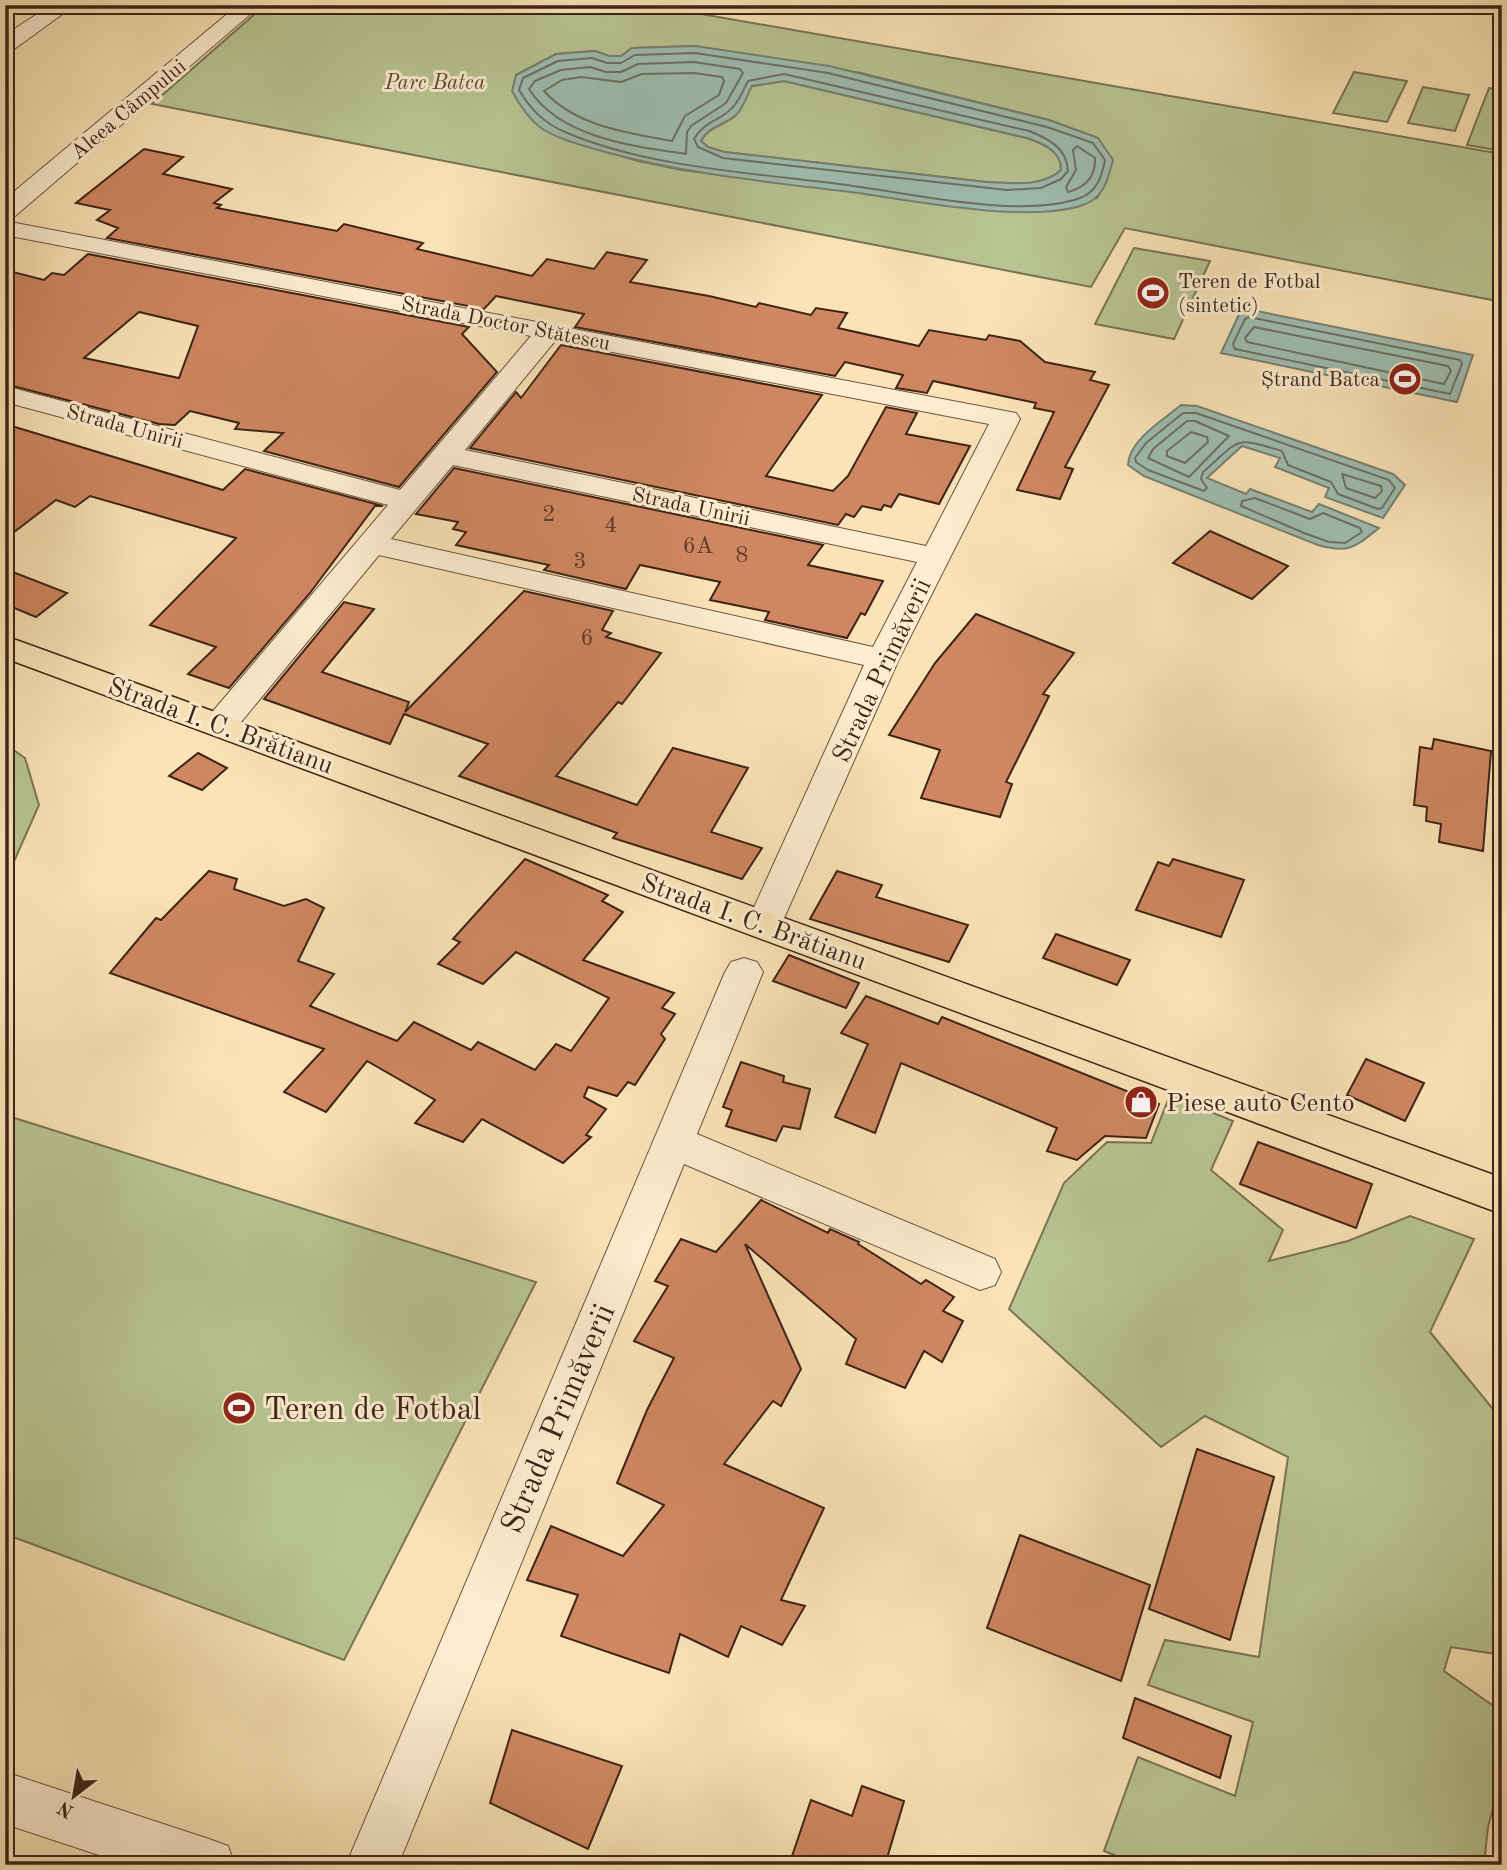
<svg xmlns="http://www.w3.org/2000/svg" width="1507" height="1870" font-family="'Old Standard TT',serif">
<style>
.green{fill:#b8c593;stroke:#7b7456;stroke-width:2;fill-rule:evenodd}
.water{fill:#9ebeb2;stroke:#788074;stroke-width:2;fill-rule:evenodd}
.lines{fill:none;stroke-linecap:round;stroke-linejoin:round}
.shore{stroke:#6e7065;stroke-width:2}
.building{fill:#cf8761;stroke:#3e2318;stroke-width:2;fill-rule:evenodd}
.minor-casing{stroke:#6d5340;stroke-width:2}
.major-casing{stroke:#3e2318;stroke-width:3}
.minor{fill:#fcedd0;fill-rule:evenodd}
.major{fill:#fae4b7;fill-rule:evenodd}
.labels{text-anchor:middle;stroke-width:6;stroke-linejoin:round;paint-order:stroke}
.far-park-label{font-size:21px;font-style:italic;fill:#5c4c37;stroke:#fcedd0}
.far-street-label{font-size:21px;fill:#3e2318;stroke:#fcedd0}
.far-poi-label{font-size:21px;fill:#3e2318;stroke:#fcedd0;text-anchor:start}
.number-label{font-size:23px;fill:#623c2a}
.street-label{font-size:26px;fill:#3e2318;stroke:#fcedd0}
.poi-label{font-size:26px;fill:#3e2318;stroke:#fcedd0;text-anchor:start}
.near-poi-label{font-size:32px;fill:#3e2318;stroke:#fcedd0;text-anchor:start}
.near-street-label{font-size:32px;fill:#3e2318;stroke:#fcedd0}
</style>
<rect width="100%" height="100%" fill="#fae4b7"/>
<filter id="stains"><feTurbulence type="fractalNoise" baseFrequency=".00286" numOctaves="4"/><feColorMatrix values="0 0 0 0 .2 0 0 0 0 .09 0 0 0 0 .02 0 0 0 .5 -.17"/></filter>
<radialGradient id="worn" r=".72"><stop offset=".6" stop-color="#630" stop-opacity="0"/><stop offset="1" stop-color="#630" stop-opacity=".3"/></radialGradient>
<g class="green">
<path d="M 265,5 L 650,5 L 1502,154 L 1502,302 L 1125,228 L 1091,287 L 152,104 ZM 695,46 L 861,73 L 1049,120 L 1098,138 C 1110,172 1115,166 1097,198 L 987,209 L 682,170 L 638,161 L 572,141 L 542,128 L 517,100 L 516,75 L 556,54 L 595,51 L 609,56 L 621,56 L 632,48 Z"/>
<path d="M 1354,72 L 1407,81 L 1387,122 L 1333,113 Z"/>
<path d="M 784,81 L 1027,138 C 1042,143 1062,151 1061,170 C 1042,188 1010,183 986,182 L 724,152 L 708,147 L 701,141 C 708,127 721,127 732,118 C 744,109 744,98 752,86 Z"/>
<path d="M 1423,87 L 1469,95 L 1455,131 L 1408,123 Z"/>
<path d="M 1489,88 L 1502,90 L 1502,151 L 1467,145 Z"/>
<path d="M 1134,248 L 1210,261 L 1174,339 L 1095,324 Z"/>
<path d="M 5,744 L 25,758 L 39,805 L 12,866 L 5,873 Z"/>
<path d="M 1170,1095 L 1233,1121 L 1211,1170 L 1283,1230 L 1269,1261 L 1348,1241 L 1410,1216 L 1474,1239 L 1430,1332 L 1502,1420 L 1502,1655 L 1451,1647 L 1444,1671 L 1502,1712 L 1502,1776 L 1488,1827 L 1484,1865 L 1139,1865 L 1104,1851 L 1138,1757 L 1235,1796 L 1253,1722 L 1148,1685 L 1165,1640 L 1259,1657 L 1288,1457 L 1205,1416 L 1161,1447 L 1009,1309 L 1064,1183 L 1107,1142 L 1151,1143 Z"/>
<path d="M 5,1115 L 536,1282 L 344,1660 L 5,1534 Z"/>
</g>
<g class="water">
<path d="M 695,46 L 829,66 L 1049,120 L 1098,138 L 1113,160 C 1108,179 1104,198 1083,205 C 1028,224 910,200 851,192 C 769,182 686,174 605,152 C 585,146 559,140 541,128 C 529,119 519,104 512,91 L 516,75 L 556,54 L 595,51 L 609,56 L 621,56 L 632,48 ZM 784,81 L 1027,138 C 1042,143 1062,151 1061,170 C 1042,188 1010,183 986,182 L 724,152 L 708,147 L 701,141 C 708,126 725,125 736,115 C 745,106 746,96 752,86 Z"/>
<path d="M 1242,308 L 1473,355 L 1457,402 L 1221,353 Z"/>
<path d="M 1181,405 L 1197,406 L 1393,474 L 1405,485 L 1383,518 L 1325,497 L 1329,488 L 1275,467 L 1280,458 L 1242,446 L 1207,478 L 1246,494 L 1250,489 L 1312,512 L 1319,504 L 1379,528 C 1355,547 1349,554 1318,545 L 1144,476 L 1128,465 C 1129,440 1163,420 1181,405 Z"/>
</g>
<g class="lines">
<g class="shore">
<path d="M 695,53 L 828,73 L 1047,127 L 1093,143 L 1105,160 C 1102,176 1097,192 1080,198 C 1022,219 915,194 853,186 C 760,173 651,169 565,132 C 544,123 531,110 519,90 L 523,78 L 558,61 L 592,58 L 607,63 L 621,63 L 635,55 Z"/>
<path d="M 694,62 L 740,69 L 743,73 L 726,103 L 691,126 L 687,132 L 686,154 C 633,146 560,138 529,89 L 535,81 L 561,70 L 590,67 L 606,72 L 621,72 L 638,64 Z"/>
<path d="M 694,73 L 722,77 L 724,81 L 719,95 L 685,116 L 672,141 C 628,133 575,126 544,91 L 562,80 L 581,77 L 621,82 L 642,74 Z"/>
<path d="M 784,74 L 1029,131 C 1049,139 1067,148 1068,171 L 1061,179 L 1041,188 L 1007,190 L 723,158 L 698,147 L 694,139 C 702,125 712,123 725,114 C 737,106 742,93 748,81 Z"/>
<path d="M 1077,146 L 1095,158 C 1096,177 1086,187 1068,192 L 1066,187 L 1076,170 L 1073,150 Z"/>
<path d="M 1249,317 L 1460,360 L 1462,364 L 1450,394 L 1235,349 L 1233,344 L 1245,319 Z"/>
<path d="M 1254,327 L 1448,366 L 1451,371 L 1444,384 L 1247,342 L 1245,338 Z"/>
<path d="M 1183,413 L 1196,413 L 1389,480 L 1395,488 L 1382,508 L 1378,509 L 1338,494 L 1331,482 L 1288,465 L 1282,451 C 1232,436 1241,439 1203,472 L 1201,479 L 1207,488 L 1204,491 L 1148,470 L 1136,462 L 1135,458 L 1146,443 Z"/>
<path d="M 1187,421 L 1195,421 L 1229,436 L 1189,477 L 1148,458 L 1153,449 Z"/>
<path d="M 1191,432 L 1207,437 L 1208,442 L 1185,463 L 1167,456 L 1167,451 Z"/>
<path d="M 1342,474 L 1381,486 L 1382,491 L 1375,498 L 1346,488 Z"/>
<path d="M 1255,498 L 1310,519 L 1323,513 L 1360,528 L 1362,532 L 1345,543 L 1329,542 L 1304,533 L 1241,506 L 1242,501 Z"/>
</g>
</g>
<g class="building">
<path d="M 144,149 L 183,157 L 163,174 L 232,189 L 214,203 L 221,205 L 217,208 L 337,231 L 344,224 L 423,243 L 417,249 L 532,276 L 547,259 L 594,269 L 607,252 L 647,260 L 630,282 L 709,296 L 756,307 L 759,303 L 811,315 L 816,308 L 847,313 L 838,328 L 919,346 L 929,330 L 986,340 L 989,335 L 1020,341 L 1045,362 L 1095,372 L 1090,380 L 1109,385 L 1065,467 L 1073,469 L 1060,499 L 1017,490 L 1054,412 L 1034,408 L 1036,403 L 933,381 L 927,393 L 896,388 L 903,375 L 845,362 L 835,376 L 575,327 L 584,314 L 496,296 L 484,309 L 107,238 L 118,228 L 97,220 L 110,210 L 76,203 Z"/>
<path d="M 88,254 L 469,327 L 462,334 L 497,372 L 399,487 L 264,451 L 283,433 L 235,429 L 239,423 L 190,411 L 175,425 L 159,424 L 5,384 L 5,270 L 44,280 L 52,273 L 64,275 ZM 139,312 L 198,326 L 179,378 L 84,358 Z"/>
<path d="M 561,345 L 822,395 L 766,476 L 833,491 L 848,476 L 886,407 L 917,413 L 906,434 L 970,446 L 939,504 L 899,494 L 891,507 L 884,505 L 881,510 L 862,506 L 854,517 L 846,514 L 838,525 L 470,448 L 516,392 L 521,398 Z"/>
<path d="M 5,424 L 223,490 L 245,469 L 383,506 L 375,506 L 310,593 L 229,688 L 188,674 L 216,647 L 150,625 L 236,538 L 90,496 L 75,507 L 56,500 L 5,539 Z"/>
<path d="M 454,468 L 823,545 L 808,565 L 883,581 L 865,615 L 861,613 L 847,638 L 765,620 L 769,612 L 710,600 L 720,582 L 640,565 L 626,589 L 544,570 L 549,565 L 456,545 L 466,532 L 453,529 L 458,522 L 416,514 Z"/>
<path d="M 1210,531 L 1288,566 L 1252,599 L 1173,563 Z"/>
<path d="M 5,569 L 67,593 L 36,617 L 5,604 Z"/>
<path d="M 524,591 L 613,611 L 602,630 L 611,633 L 606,637 L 661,653 L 622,704 L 618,702 L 556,776 L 637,805 L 673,748 L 748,768 L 711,832 L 762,848 L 742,879 L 613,838 L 617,833 L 459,776 L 488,744 L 404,714 L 390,744 L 264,699 L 344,602 L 374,609 L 322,672 L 409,702 L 405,712 Z"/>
<path d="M 976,614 L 1074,653 L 1043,694 L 1049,696 L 1006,782 L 1012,784 L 1000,817 L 921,798 L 940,750 L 889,735 L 935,663 Z"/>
<path d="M 1434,739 L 1491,751 L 1483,851 L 1439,842 L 1441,824 L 1426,821 L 1427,807 L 1414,805 L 1420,747 L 1432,749 Z"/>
<path d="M 198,753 L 227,768 L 202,790 L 169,776 Z"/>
<path d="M 525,859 L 608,895 L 602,901 L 623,912 L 583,960 L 674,993 L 662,1008 L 675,1014 L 661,1034 L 665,1039 L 635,1085 L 628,1082 L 617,1096 L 588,1087 L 584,1097 L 606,1109 L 586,1135 L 591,1137 L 563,1163 L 482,1119 L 463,1142 L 415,1123 L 435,1100 L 367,1061 L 326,1112 L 284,1092 L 324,1049 L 110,973 L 156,918 L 161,920 L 209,871 L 237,879 L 234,889 L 284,906 L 306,899 L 324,908 L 298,961 L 334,974 L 310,1006 L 397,1041 L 414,1022 L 471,1050 L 478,1042 L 535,1070 L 556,1044 L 571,1051 L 609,998 L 516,952 L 483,984 L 438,964 L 460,942 L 453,939 Z"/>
<path d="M 1173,859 L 1244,880 L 1221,937 L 1136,910 L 1158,862 L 1169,866 Z"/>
<path d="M 837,871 L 882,885 L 876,897 L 968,925 L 949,962 L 810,919 Z"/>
<path d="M 1056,934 L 1130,960 L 1117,985 L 1043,958 Z"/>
<path d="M 789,955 L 859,983 L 846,1008 L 773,981 Z"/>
<path d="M 866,996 L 938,1024 L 942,1017 L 1159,1104 L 1146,1138 L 1105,1136 L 1077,1160 L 1047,1151 L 1057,1128 L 901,1063 L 875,1133 L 835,1117 L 868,1044 L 841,1033 Z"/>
<path d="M 1366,1059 L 1424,1083 L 1405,1121 L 1347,1095 Z"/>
<path d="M 741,1062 L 784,1076 L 783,1082 L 810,1089 L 800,1129 L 783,1126 L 776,1141 L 726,1126 L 732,1110 L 723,1107 Z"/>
<path d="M 1258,1142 L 1372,1184 L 1356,1228 L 1240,1184 Z"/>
<path d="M 761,1200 L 828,1233 L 830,1229 L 859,1242 L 858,1244 L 921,1284 L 926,1280 L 954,1297 L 943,1311 L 963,1321 L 942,1362 L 924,1351 L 905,1388 L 846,1364 L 856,1339 L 745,1244 L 801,1369 L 781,1406 L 773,1401 L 724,1464 L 824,1508 L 781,1600 L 805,1606 L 782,1645 L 741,1626 L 728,1657 L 680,1634 L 669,1673 L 561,1636 L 578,1595 L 527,1580 L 551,1526 L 623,1556 L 664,1505 L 617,1483 L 647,1410 L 674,1358 L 634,1341 L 668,1286 L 655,1281 L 681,1239 L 716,1252 Z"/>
<path d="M 1197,1449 L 1274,1477 L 1230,1640 L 1149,1609 Z"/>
<path d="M 1020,1535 L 1150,1585 L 1121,1681 L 987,1628 Z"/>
<path d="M 1135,1698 L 1231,1736 L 1220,1778 L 1123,1738 Z"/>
<path d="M 512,1730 L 622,1766 L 588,1849 L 490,1803 Z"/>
<path d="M 862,1786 L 904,1801 L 885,1865 L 789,1865 L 811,1800 L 852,1816 Z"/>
</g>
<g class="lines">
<defs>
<g id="minor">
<path d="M 51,5 L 75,5 L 13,50 L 5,51 L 5,35 Z"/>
<path d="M 238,5 L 261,5 L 14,217 L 5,219 L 5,199 Z"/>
<path d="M 5,221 L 1016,413 L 1020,419 L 899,659 L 777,934 L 764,938 L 751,934 L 746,925 L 864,665 L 379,555 L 232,733 L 220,736 L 208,733 L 203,725 L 208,717 L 388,505 L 5,402 L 5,386 L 400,490 L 531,336 L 5,235 ZM 555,341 L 989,424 L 926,546 L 465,450 ZM 453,465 L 917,562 L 873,647 L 391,539 Z"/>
<path d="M 744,958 L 757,962 L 763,972 L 697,1134 L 995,1259 L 1001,1272 L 995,1285 L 980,1290 L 684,1164 L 398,1865 L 346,1865 L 725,972 L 731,962 Z"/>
<path d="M 5,1772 L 209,1839 L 228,1846 L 235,1865 L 129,1865 L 5,1824 Z"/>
</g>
<path id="major" d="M 5,636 L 1502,1178 L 1502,1214 L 5,658 Z"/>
</defs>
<use href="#minor" class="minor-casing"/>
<use href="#major" class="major-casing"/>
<use href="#minor" class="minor"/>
<use href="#major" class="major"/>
</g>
<defs>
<symbol id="stadium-disc" viewBox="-11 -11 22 22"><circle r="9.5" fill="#8f2418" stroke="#fcedd0"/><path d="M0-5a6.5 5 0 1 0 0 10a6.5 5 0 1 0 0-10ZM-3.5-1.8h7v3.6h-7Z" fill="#fff"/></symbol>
<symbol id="shop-disc" viewBox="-11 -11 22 22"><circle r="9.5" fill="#8f2418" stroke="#fcedd0"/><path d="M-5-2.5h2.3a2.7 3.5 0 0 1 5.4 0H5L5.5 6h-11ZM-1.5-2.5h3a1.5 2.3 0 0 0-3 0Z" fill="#fff"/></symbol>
</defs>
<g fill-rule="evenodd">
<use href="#stadium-disc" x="1134" y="274" width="38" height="38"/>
<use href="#stadium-disc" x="1386" y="360" width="38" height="38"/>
<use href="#shop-disc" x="1122" y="1083" width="38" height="38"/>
<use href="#stadium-disc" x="220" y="1389" width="38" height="38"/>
</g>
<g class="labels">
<g class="far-park-label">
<text x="435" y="89">Parc Batca</text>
</g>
<g class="far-street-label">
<text transform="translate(128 109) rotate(-40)" y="7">Aleea Câmpului</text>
<text transform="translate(506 323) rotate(11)" y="7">Strada Doctor Stătescu</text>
<text transform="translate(125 426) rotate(15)" y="7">Strada Unirii</text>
<text transform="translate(691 506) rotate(12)" y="7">Strada Unirii</text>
</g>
<g class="far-poi-label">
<text x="1178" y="288">Teren de Fotbal<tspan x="1178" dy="24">(sintetic)</tspan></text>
<text x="1380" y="386" text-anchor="end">Ștrand Batca</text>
</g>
<g class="number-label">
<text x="549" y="521">2</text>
<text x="611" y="532">4</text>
<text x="698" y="553">6A</text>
<text x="742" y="562">8</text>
<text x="580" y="568">3</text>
<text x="587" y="645">6</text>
</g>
<g class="street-label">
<text transform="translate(881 670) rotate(-65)" y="9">Strada Primăverii</text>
<text transform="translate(221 725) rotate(20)" y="9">Strada I. C. Brătianu</text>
<text transform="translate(754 921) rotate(20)" y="9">Strada I. C. Brătianu</text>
</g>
<g class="poi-label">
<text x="1166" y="1111">Piese auto Cento</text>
</g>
<g class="near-poi-label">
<text x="264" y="1419">Teren de Fotbal</text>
</g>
<g class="near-street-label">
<text transform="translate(557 1418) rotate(-67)" y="11">Strada Primăverii</text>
</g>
</g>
<rect width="1507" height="1870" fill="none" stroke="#fae4b7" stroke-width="28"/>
<rect x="7" y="7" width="1493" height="1856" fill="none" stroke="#3e2318" stroke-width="3.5"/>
<rect x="14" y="14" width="1479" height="1842" fill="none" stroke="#3e2318" stroke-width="2"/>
<g transform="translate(74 1796) rotate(211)" stroke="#fcedd0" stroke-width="5" paint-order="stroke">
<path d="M0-5L12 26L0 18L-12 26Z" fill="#3e2318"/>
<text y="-10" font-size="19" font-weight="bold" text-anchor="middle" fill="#3e2318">N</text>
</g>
<rect width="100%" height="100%" filter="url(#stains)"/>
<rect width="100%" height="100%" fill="url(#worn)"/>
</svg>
